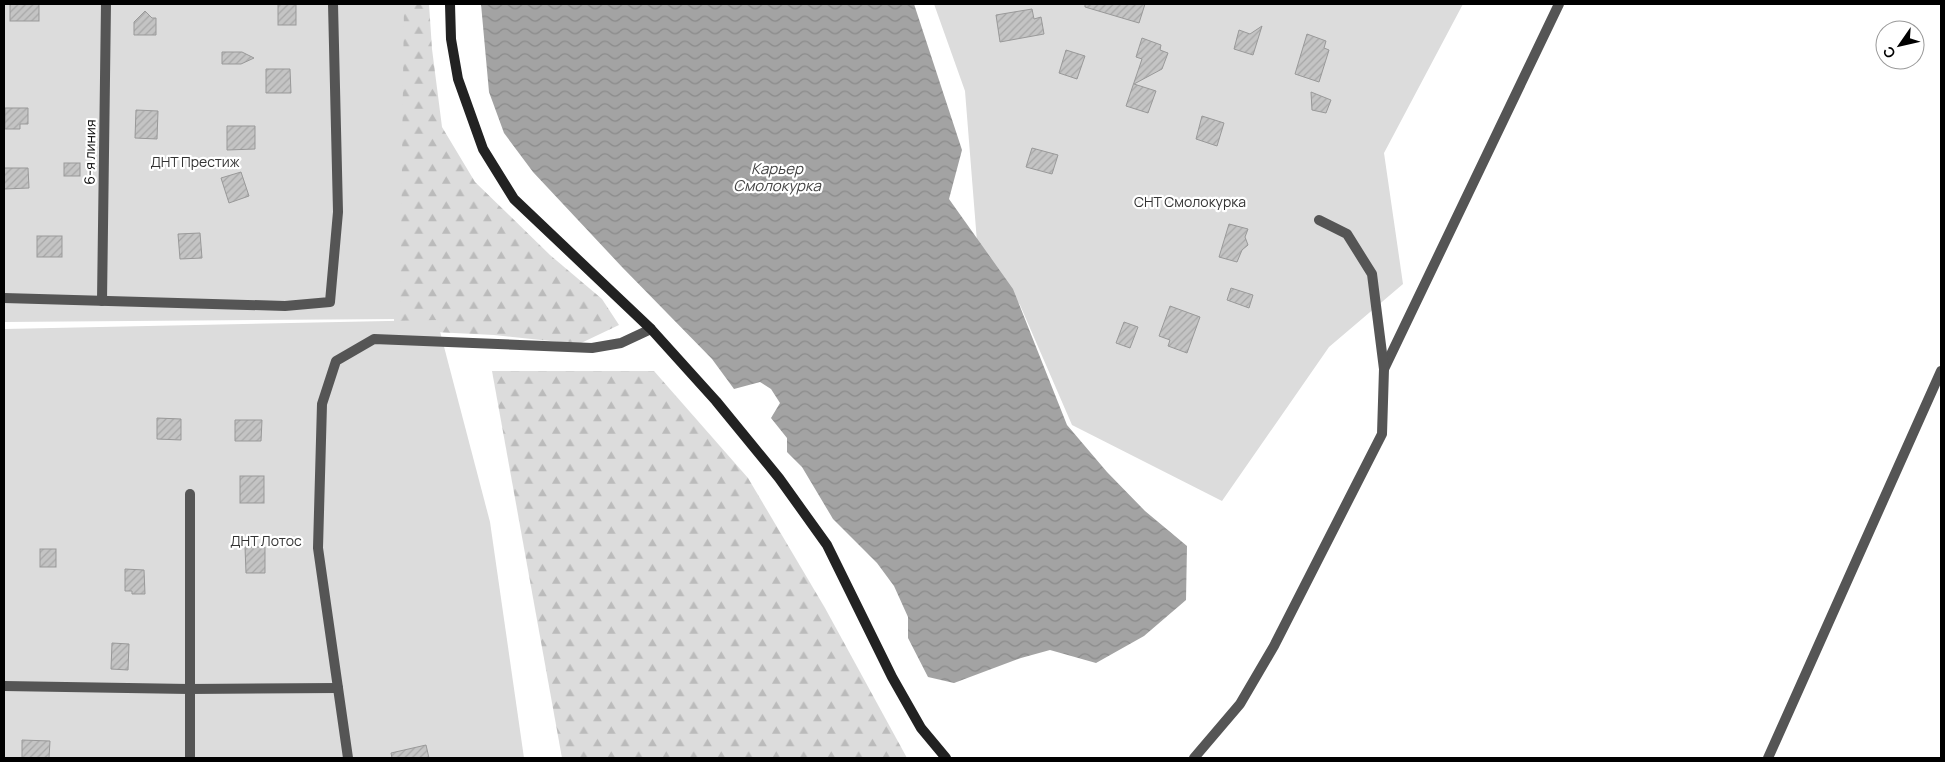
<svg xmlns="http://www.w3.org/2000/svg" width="1945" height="762" font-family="Manrope,sans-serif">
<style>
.forest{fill:url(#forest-firs)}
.garden{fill:#dcdcdc}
.water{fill:url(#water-waves)}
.building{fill:url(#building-hatch);stroke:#999}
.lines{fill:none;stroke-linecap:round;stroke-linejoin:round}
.street{stroke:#555;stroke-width:10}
.secondary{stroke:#222;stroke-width:10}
.labels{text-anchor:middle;stroke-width:4.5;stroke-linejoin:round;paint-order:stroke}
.street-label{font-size:14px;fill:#000;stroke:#fff}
.park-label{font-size:14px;fill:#333;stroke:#fff}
.water-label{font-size:15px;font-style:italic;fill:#444;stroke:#fff}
</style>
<defs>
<pattern id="forest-firs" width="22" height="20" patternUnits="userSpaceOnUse" patternTransform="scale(1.25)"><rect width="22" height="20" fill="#dcdcdc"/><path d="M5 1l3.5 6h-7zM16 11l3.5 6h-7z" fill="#bbb"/></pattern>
<pattern id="water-waves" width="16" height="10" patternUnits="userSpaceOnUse" patternTransform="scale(1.25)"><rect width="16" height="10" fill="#a3a3a3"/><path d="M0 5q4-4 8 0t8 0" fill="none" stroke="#8b8b8b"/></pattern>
<pattern id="building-hatch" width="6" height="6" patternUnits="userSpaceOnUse" patternTransform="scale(1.25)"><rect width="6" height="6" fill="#c4c4c4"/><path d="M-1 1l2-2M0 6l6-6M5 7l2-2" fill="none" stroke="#a7a7a7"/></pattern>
</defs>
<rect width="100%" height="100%" fill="#fff"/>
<g class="forest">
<path d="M 395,4 L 429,4 L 432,49 L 442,127 L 475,182 L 550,255 L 602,299 L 619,325 L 579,344 L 494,335 L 394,330 Z"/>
<path d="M 492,371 L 654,371 L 748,478 L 825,608 L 907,758 L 562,758 Z"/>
</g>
<g class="garden">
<path d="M 4,4 L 404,4 L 400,319 L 4,322 Z"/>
<path d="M 934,4 L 1463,4 L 1384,153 L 1403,284 L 1329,347 L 1222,501 L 1072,425 L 1020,305 L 977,242 L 965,91 Z"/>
<path d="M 437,320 L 490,522 L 524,758 L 4,758 L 4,329 Z"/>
</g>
<path class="water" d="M 481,4 L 914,4 L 962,150 L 949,199 L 1013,289 L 1067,425 L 1107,472 L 1145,511 L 1187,546 L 1186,600 L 1144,636 L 1096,663 L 1050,650 L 1021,658 L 954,683 L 928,677 L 908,638 L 908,617 L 894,586 L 877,563 L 833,519 L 802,467 L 787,452 L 787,438 L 771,418 L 780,403 L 771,389 L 760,382 L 734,389 L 712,359 L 622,267 L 533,172 L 504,133 L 489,92 Z"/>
<g class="building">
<rect x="10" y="4" width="29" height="17"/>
<rect x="278" y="4" width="18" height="21"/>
<path d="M 1085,4 L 1145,4 L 1139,23 L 1085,7 Z"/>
<path d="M 1032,9 L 1034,19 L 1041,17 L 1044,34 L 1000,42 L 996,15 Z"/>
<path d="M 145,11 L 152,18 L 156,18 L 156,35 L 134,35 L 134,22 Z"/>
<path d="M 1262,26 L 1253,55 L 1234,49 L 1239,30 L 1250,34 Z"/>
<path d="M 1307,34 L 1326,41 L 1324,48 L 1329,50 L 1319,82 L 1295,74 Z"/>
<path d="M 1142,38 L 1161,45 L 1160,50 L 1168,53 L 1162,69 L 1134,84 L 1156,91 L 1148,113 L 1126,106 L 1142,59 L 1136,57 Z"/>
<path d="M 1066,50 L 1085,56 L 1077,79 L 1059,73 Z"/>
<path d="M 222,52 L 242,52 L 254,58 L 241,64 L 222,64 Z"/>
<path d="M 266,69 L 290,69 L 291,93 L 266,93 Z"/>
<path d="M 1311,92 L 1331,100 L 1326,113 L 1312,110 Z"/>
<path d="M 5,108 L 28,108 L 28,124 L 20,124 L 20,129 L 5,129 Z"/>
<path d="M 136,110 L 158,111 L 157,139 L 135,138 Z"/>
<path d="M 1202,116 L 1224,123 L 1217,146 L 1196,139 Z"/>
<path d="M 227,126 L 255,126 L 255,149 L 227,150 Z"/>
<path d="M 1032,148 L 1058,155 L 1052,174 L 1026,167 Z"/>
<rect x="64" y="163" width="16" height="13"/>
<path d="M 4,168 L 28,168 L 29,188 L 4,189 Z"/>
<path d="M 241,172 L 249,196 L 229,203 L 221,178 Z"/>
<path d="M 1229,224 L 1248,229 L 1245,237 L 1248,245 L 1242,250 L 1237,262 L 1219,257 Z"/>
<path d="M 200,233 L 202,258 L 180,259 L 178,234 Z"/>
<rect x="37" y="236" width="25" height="21"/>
<path d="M 1231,288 L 1253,295 L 1249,308 L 1227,300 Z"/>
<path d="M 1170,306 L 1200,317 L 1187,353 L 1168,346 L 1170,340 L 1159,336 Z"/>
<path d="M 1124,322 L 1138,327 L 1130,348 L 1116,343 Z"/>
<path d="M 157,418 L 181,419 L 181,440 L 157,439 Z"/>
<path d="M 235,420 L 262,420 L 261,441 L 235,441 Z"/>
<rect x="240" y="476" width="24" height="27"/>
<path d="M 245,547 L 265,547 L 265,573 L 246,573 Z"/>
<rect x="40" y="549" width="16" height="18"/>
<path d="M 125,569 L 144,570 L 145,594 L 132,594 L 132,591 L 125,591 Z"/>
<path d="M 112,643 L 129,644 L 128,670 L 111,669 Z"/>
<path d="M 22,740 L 50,741 L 49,758 L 22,758 Z"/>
<path d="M 426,745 L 429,758 L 392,758 L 391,753 Z"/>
</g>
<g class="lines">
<g class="street">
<path d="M 4,298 L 285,306 L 330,302 L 338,212 L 333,4"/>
<path d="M 102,301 L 106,4"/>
<path d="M 1384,369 L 1559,4"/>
<path d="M 4,686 L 189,689 L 338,688"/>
<path d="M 190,758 L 190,494"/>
<path d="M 348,758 L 318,548 L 322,404 L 336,361 L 374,339 L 592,348 L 621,343 L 651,329"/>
<path d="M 1194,758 L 1240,704 L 1274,646 L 1382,434 L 1384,369 L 1372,274 L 1347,234 L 1319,220"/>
<path d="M 1768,758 L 1941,371"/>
</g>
<path class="secondary" d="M 450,4 L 451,39 L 458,79 L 483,149 L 514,199 L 651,329 L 716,401 L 779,478 L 827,545 L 892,677 L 921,728 L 946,758"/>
</g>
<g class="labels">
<g class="street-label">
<text transform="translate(90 152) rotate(-89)" y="5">6-я линия</text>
</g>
<g class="park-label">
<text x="195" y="167">ДНТ Престиж</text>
<text x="1190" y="207">СНТ Смолокурка</text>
<text x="266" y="546">ДНТ Лотос</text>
</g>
<g class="water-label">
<text x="777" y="174">Карьер<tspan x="777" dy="17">Смолокурка</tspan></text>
</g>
</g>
<rect width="1945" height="762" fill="none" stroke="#000000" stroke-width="10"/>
<g transform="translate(1900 45) rotate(236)"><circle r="24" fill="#ffffff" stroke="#999999"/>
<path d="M0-4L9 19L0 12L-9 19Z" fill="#000000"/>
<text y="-8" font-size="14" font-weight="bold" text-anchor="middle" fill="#000000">С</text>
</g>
</svg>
